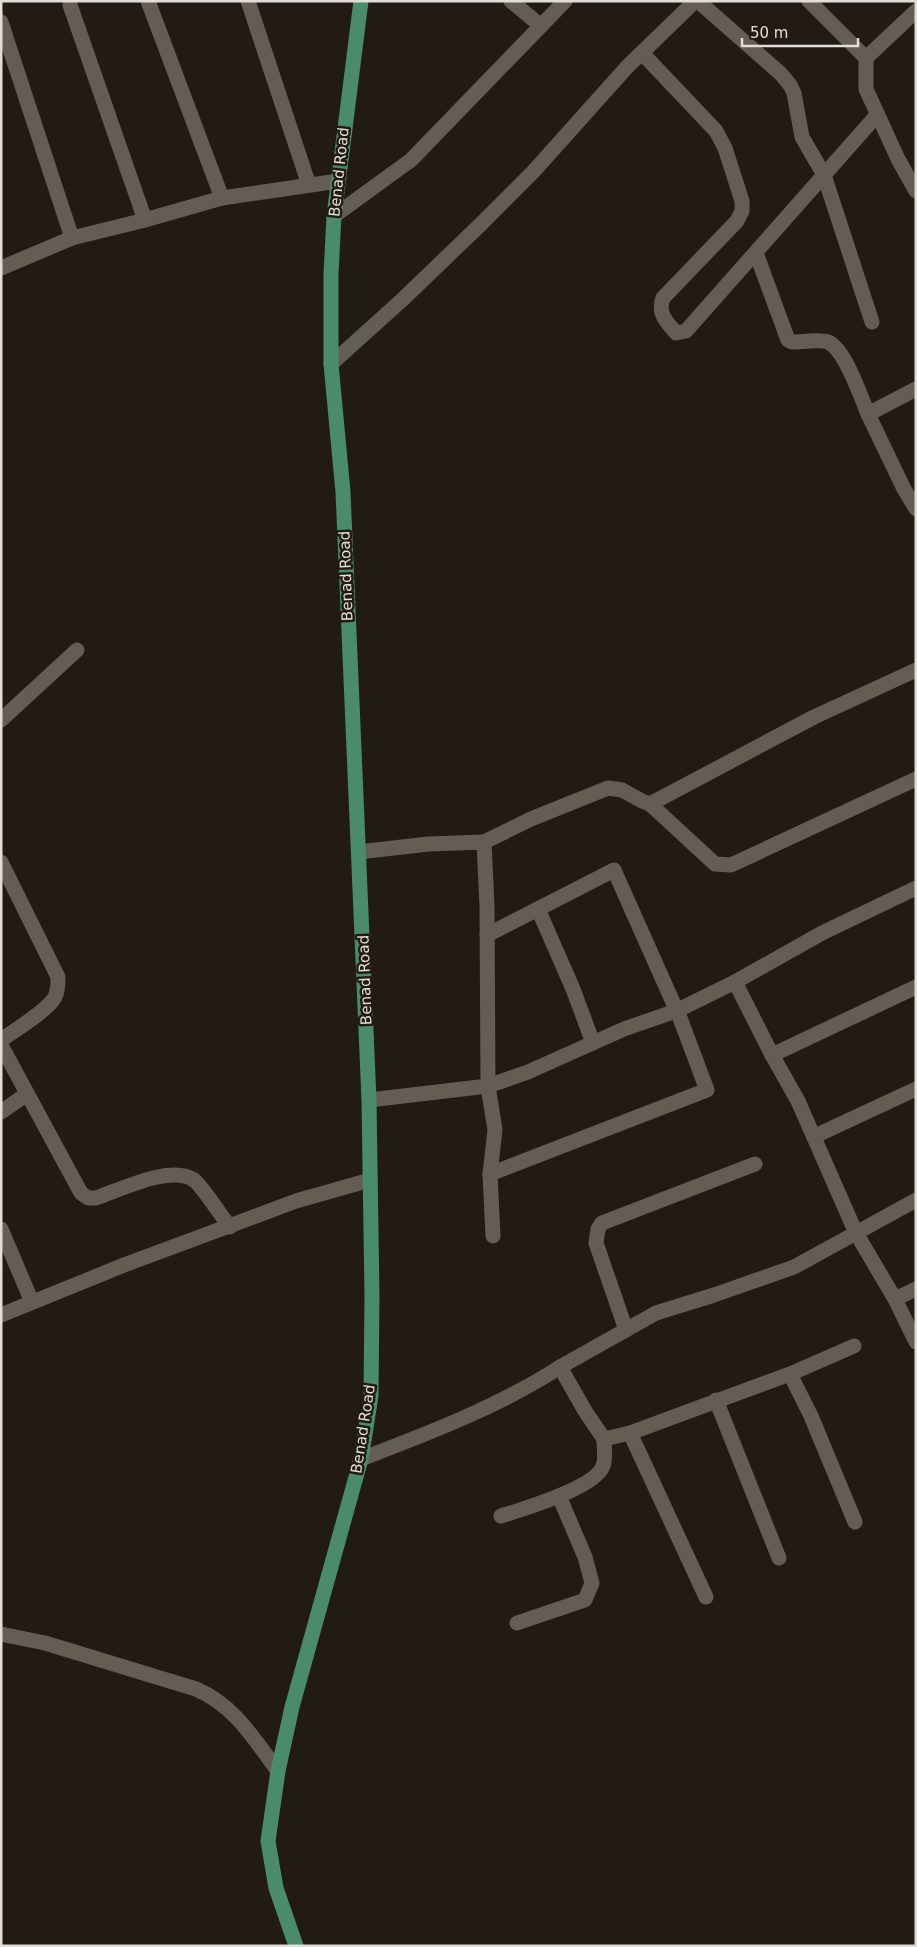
<svg xmlns="http://www.w3.org/2000/svg" width="917" height="1947" font-family="'DejaVu Sans',sans-serif">
<style>
.lines{fill:none;stroke-linecap:round;stroke-linejoin:round}
.minor{stroke:#645d54;stroke-width:15}
.major{stroke:#4a8b6d;stroke-width:15}
.labels{text-anchor:middle;stroke-width:5;stroke-linejoin:round;paint-order:stroke}
.street-label{font-size:15px;fill:#e1ddd8;stroke:#211b14}
</style>
<rect width="100%" height="100%" fill="#211b14"/>
<g class="lines">
<g class="minor">
<path d="M 148,1 L 222,198"/>
<path d="M 248,1 L 309,185"/>
<path d="M 511,1 L 541,26"/>
<path d="M 698,1 L 781,74 L 790,85 L 794,93 L 802,137 L 824,175 L 872,322"/>
<path d="M 809,1 L 866,58 L 866,89 L 898,159 L 916,191"/>
<path d="M 70,5 L 145,220"/>
<path d="M 1,22 L 72,238"/>
<path d="M 642,53 L 716,131 L 725,148 L 742,201 L 742,211 L 737,221 L 663,298 C 657,314 667,322 676,333 L 686,331 L 877,115"/>
<path d="M 866,58 L 916,11"/>
<path d="M 334,216 L 411,160 L 565,1"/>
<path d="M 756,253 L 788,340 L 792,342 C 801,342 821,339 828,342 C 845,349 861,397 868,414"/>
<path d="M 1,268 L 72,238 L 145,220 L 222,198 L 338,181"/>
<path d="M 331,364 L 402,300 L 481,224 L 533,172 L 627,67 L 695,1"/>
<path d="M 916,389 L 868,414 L 904,489 L 916,509"/>
<path d="M 1,720 L 77,650"/>
<path d="M 650,804 L 715,864 L 731,865 L 916,779"/>
<path d="M 484,842 L 531,819 L 608,788 L 622,790 L 642,801 L 650,804 L 814,717 L 916,670"/>
<path d="M 359,852 L 428,844 L 484,842 L 487,906 L 488,1086 L 528,1072 L 624,1029 L 676,1011 L 735,982 L 822,933 L 916,888"/>
<path d="M 1,862 L 58,977 C 58,984 58,991 55,997 C 47,1011 15,1030 1,1040"/>
<path d="M 538,909 L 573,989 L 593,1043"/>
<path d="M 487,935 L 614,870 L 680,1018 L 707,1090 L 490,1174"/>
<path d="M 1,1045 L 81,1193 L 88,1198 L 96,1198 C 120,1190 171,1164 194,1180 C 202,1186 222,1217 230,1227"/>
<path d="M 772,1055 L 916,987"/>
<path d="M 369,1100 L 488,1086 L 495,1130 L 490,1174 L 493,1236"/>
<path d="M 1,1112 L 27,1094"/>
<path d="M 815,1136 L 916,1089"/>
<path d="M 916,1200 L 856,1233 L 895,1299 L 916,1342"/>
<path d="M 1,1229 L 32,1302"/>
<path d="M 895,1299 L 916,1289"/>
<path d="M 1,1315 L 124,1265 L 296,1201 L 370,1180"/>
<path d="M 626,1330 L 596,1243 L 598,1229 L 602,1223 L 755,1164"/>
<path d="M 560,1367 L 656,1313 L 714,1295 L 794,1267 L 856,1233 L 798,1101 L 772,1055 L 735,982"/>
<path d="M 790,1374 L 811,1416 L 855,1522"/>
<path d="M 716,1400 L 779,1558"/>
<path d="M 630,1433 L 706,1597"/>
<path d="M 361,1459 C 429,1433 498,1407 560,1367 L 585,1411 L 604,1439 L 630,1433 L 790,1374 L 854,1346"/>
<path d="M 501,1516 C 523,1509 595,1488 603,1466 C 606,1459 604,1446 604,1439"/>
<path d="M 517,1623 L 585,1600 L 592,1583 L 585,1557 L 559,1496"/>
<path d="M 1,1634 L 45,1643 L 196,1689 C 234,1705 254,1739 278,1771"/>
</g>
<path class="major" d="M 296,1946 L 276,1888 L 268,1841 L 278,1771 L 292,1707 L 361,1459 L 371,1396 L 372,1296 L 369,1100 L 343,492 L 331,364 L 331,274 L 334,216 L 361,1"/>
</g>
<g class="labels">
<g class="street-label">
<text transform="translate(339 172) rotate(-84)" y="5">Benad Road</text>
<text transform="translate(346 576) rotate(-92)" y="5">Benad Road</text>
<text transform="translate(365 980) rotate(-92)" y="5">Benad Road</text>
<text transform="translate(363 1429) rotate(-81)" y="5">Benad Road</text>
</g>
</g>
<rect width="917" height="1947" fill="none" stroke="#e1ddd8" stroke-width="5"/>
<path d="M742 38v8h116v-8" fill="none" stroke="#e1ddd8" stroke-width="2.5"/>
<text x="750" y="38" font-size="15" fill="#e1ddd8" stroke="#211b14" stroke-width="4" paint-order="stroke">50 m</text>
</svg>
